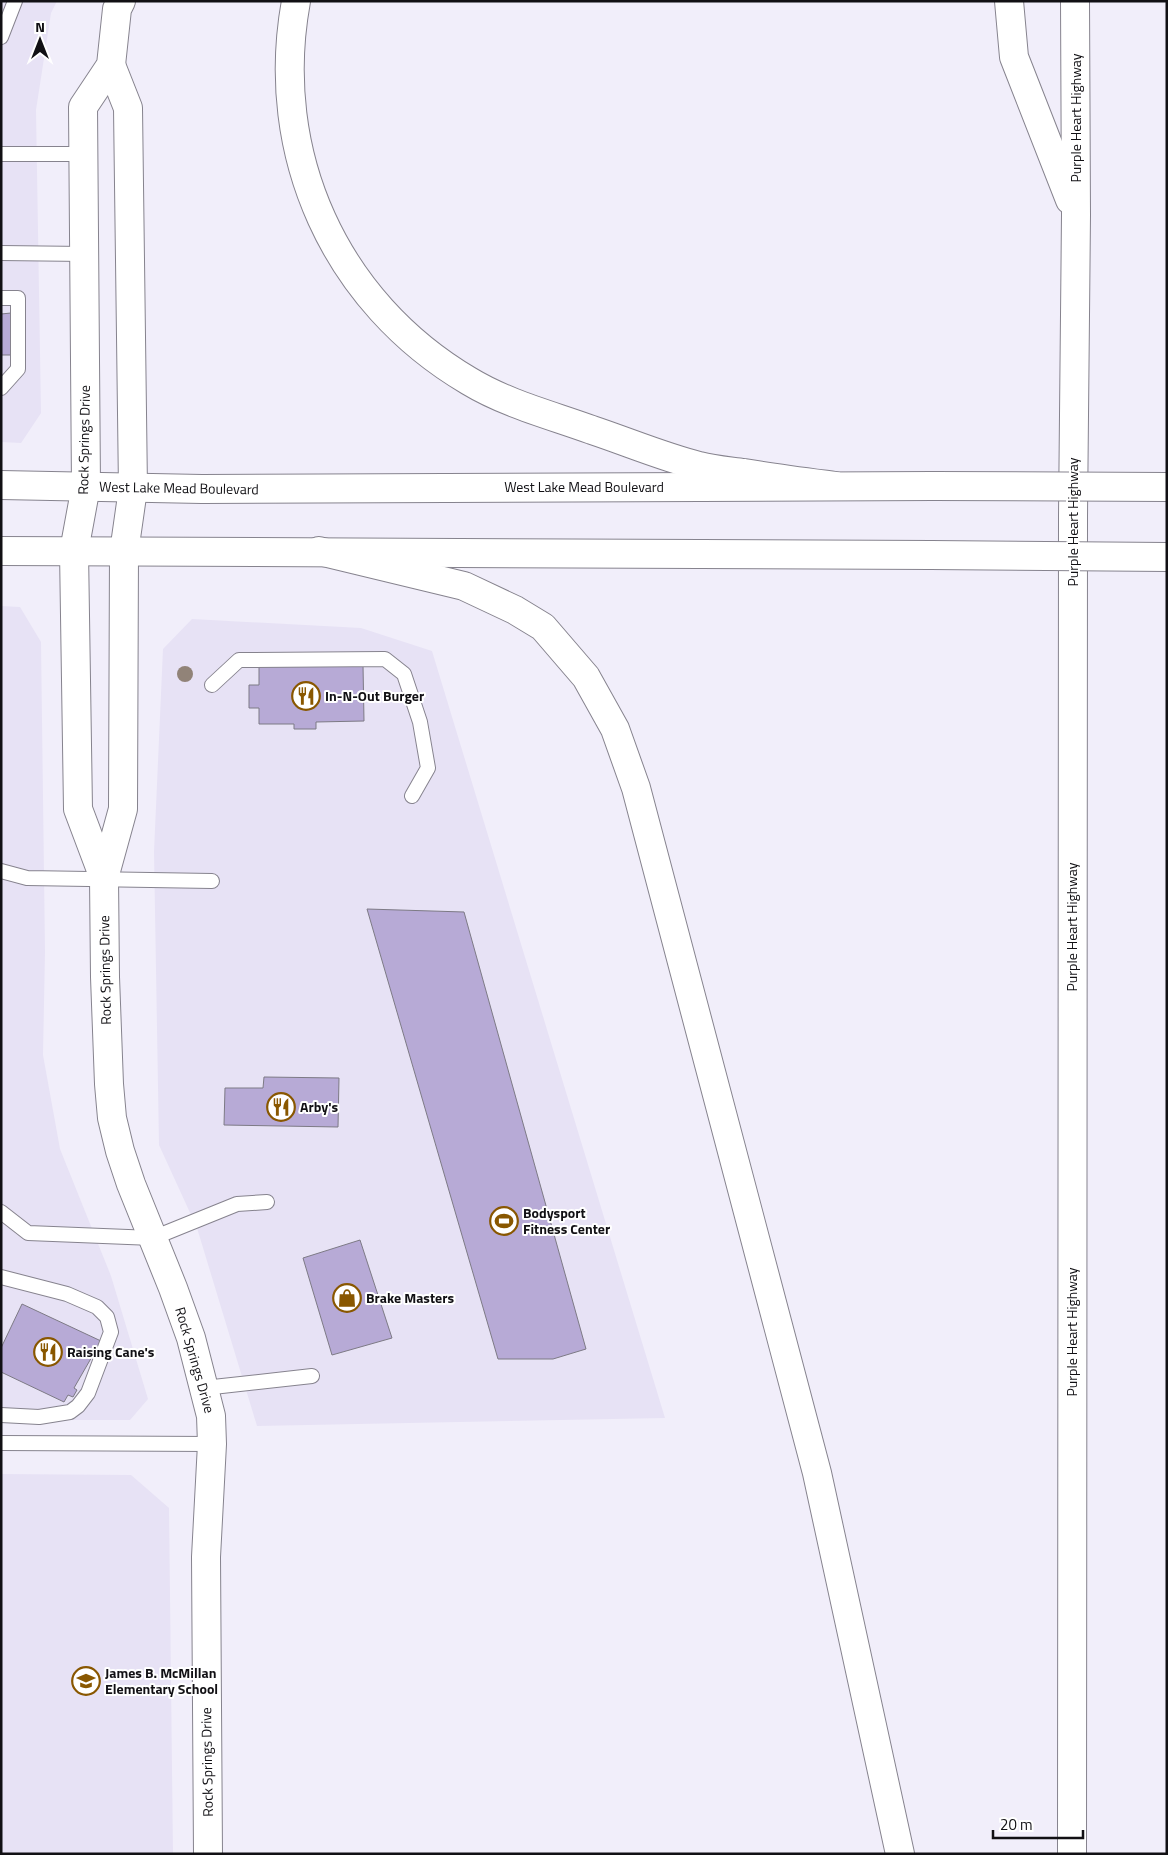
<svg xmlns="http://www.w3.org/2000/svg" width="1168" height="1855" font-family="'Titillium Web',sans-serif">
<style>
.built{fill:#e7e2f5}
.building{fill:#b7aad6;stroke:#7d7a85}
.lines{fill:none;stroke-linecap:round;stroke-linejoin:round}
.service-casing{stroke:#86838e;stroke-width:16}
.tertiary-casing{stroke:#86838e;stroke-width:30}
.secondary-casing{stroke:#86838e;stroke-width:30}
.primary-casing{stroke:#86838e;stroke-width:30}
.motorway-casing{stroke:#86838e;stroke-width:30}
.service{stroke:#fff;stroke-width:14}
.tertiary{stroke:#fff;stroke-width:28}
.secondary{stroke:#fff;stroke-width:28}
.primary{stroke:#fff;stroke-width:28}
.motorway{stroke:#fff;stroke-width:28}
.primary-bridge-casing{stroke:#86838e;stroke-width:30;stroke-linecap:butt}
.primary-bridge{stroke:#fff;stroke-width:28}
.tree{fill:#918378}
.labels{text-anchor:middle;stroke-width:4;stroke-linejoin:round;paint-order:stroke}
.street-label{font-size:14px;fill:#111014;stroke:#fff}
.poi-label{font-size:14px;font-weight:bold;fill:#111014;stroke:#fff;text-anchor:start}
</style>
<rect width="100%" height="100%" fill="#f1eefa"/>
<g class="built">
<path d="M 1,1 L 57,1 L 51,13 L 36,110 L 41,413 L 21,443 L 1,442 Z"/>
<path d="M 1,606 L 20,607 L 41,642 L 45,952 L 43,1055 L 60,1149 L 111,1276 L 148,1399 L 130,1420 L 1,1420 Z"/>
<path d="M 192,619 L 361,628 L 432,651 L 665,1418 L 257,1426 L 197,1228 L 159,1145 L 154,852 L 163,649 Z"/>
<path d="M 1,1474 L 131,1475 L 169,1508 L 173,1854 L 1,1854 Z"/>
</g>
<g class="building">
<path d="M 11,313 L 12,355 L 1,355 L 1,314 Z"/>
<path d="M 363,665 L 364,721 L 316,722 L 316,729 L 294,729 L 294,724 L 259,724 L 259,708 L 249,708 L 249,685 L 259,685 L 259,666 Z"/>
<path d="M 367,909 L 464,912 L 586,1349 L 553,1359 L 498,1359 Z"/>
<path d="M 264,1077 L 339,1078 L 338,1127 L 224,1125 L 225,1088 L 263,1088 Z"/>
<path d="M 360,1240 L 392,1338 L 332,1355 L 303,1258 Z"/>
<path d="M 22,1304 L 101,1341 L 74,1388 L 77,1390 L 73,1397 L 68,1395 L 64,1402 L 1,1372 L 1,1348 Z"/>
</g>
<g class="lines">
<defs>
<g id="service">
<path d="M 1,37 L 15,1"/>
<path d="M 1,154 L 84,154"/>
<path d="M 1,253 L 85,254"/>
<path d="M 1,298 L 18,298 L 18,369 L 1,388"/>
<path d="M 212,685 L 239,660 L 385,659 L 404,674 L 420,722 L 428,768 L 412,796"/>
<path d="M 1,871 L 27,878 L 212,881"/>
<path d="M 1,1212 L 28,1233 L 153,1238 L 237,1204 L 267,1202"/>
<path d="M 1,1277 L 67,1294 L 97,1307 L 107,1317 L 111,1332 L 88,1393 L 78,1406 L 70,1412 L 39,1417 L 1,1415"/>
<path d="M 204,1388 L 312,1376"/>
<path d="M 1,1443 L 212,1444"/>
</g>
<g id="tertiary">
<path d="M 74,551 L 78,809 L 104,878"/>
<path d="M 124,552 L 123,809 L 104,878 L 105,977 L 109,1084 L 112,1118 L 120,1151 L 131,1184 L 173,1288 L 191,1338 L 211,1416 L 212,1444 L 206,1557 L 208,1854"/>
</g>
<g id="secondary">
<path d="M 111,65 L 128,108 L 133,489 L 124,552"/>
<path d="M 74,551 L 86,486 L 83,107 L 111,65 L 117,9 L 121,1"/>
</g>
<g id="primary">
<path d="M 1,485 L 202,489 L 933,486"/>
<path d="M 1,551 L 931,555"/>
</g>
<g id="motorway">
<path d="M 296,1 C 268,154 335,302 469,381 C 507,404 551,415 592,430 C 628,442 663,457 699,466 C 713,470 729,471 744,473 C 774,478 805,482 835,486"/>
<path d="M 1009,1 L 1014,57 L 1070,200"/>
<path d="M 319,551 L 464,586 L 515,610 L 543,627 L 586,677 L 615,729 L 636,788 L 817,1473 L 900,1854"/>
<path d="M 1072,1854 L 1073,516 L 1076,215 L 1075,1"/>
</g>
</defs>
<use href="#service" class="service-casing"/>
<use href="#tertiary" class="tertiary-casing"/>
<use href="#secondary" class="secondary-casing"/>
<use href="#primary" class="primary-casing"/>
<use href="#motorway" class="motorway-casing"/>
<use href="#service" class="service"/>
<use href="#tertiary" class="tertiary"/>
<use href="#secondary" class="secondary"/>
<use href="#primary" class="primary"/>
<use href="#motorway" class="motorway"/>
<defs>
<g id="primary-bridge">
<path d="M 933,486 L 1167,487"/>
<path d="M 931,555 L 1167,557"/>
</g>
</defs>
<use href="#primary-bridge" class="primary-bridge-casing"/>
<use href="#primary-bridge" class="primary-bridge"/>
</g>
<circle class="tree" cx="185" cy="674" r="8"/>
<defs>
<symbol id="restaurant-ring" viewBox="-11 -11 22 22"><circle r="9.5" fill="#fff" stroke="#895700" stroke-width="1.5"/><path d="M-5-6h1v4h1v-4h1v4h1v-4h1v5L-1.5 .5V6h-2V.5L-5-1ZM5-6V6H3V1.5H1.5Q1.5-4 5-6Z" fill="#895700"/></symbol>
<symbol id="stadium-ring" viewBox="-11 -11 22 22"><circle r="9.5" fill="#fff" stroke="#895700" stroke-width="1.5"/><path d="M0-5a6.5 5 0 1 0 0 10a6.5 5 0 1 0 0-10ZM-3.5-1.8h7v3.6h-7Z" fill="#895700"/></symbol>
<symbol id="shop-ring" viewBox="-11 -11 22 22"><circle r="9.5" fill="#fff" stroke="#895700" stroke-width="1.5"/><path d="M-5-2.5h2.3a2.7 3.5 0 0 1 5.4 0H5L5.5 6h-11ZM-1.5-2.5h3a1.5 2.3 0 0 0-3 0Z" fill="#895700"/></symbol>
<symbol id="school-ring" viewBox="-11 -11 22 22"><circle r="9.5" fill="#fff" stroke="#895700" stroke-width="1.5"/><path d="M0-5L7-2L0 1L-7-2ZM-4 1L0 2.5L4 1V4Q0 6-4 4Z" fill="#895700"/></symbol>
</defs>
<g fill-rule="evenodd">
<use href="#restaurant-ring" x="290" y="680" width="32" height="32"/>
<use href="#restaurant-ring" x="265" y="1091" width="32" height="32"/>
<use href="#stadium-ring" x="488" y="1205" width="32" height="32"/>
<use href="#shop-ring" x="331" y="1282" width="32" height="32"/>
<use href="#restaurant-ring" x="32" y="1336" width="32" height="32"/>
<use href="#school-ring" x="70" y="1665" width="32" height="32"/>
</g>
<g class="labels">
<g class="street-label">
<text transform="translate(1076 118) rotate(-90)" y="5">Purple Heart Highway</text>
<text transform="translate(84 440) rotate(-89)" y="5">Rock Springs Drive</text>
<text x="584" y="492">West Lake Mead Boulevard</text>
<text transform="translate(179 488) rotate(1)" y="5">West Lake Mead Boulevard</text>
<text transform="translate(1073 522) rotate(-90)" y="5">Purple Heart Highway</text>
<text transform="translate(1072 927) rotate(-90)" y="5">Purple Heart Highway</text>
<text transform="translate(105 970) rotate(-91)" y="5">Rock Springs Drive</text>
<text transform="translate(1072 1332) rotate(-90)" y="5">Purple Heart Highway</text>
<text transform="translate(195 1360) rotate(74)" y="5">Rock Springs Drive</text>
<text transform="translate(207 1762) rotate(-91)" y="5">Rock Springs Drive</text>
</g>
<g class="poi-label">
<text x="325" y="701">In-N-Out Burger</text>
<text x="300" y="1112">Arby's</text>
<text x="523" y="1218">Bodysport<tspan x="523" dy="16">Fitness Center</tspan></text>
<text x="366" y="1303">Brake Masters</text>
<text x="67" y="1357">Raising Cane's</text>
<text x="105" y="1678">James B. McMillan<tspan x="105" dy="16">Elementary School</tspan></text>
</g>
</g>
<rect width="1168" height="1855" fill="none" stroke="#111014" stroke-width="5"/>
<g transform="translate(40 40)" stroke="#ffffff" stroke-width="4" paint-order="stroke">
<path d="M0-4L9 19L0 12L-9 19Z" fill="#111014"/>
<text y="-8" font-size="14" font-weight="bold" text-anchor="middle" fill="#111014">N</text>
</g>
<path d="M993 1830v8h90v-8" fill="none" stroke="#111014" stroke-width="2.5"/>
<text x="1000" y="1830" font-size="15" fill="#111014" stroke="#ffffff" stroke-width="4" paint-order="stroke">20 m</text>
</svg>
